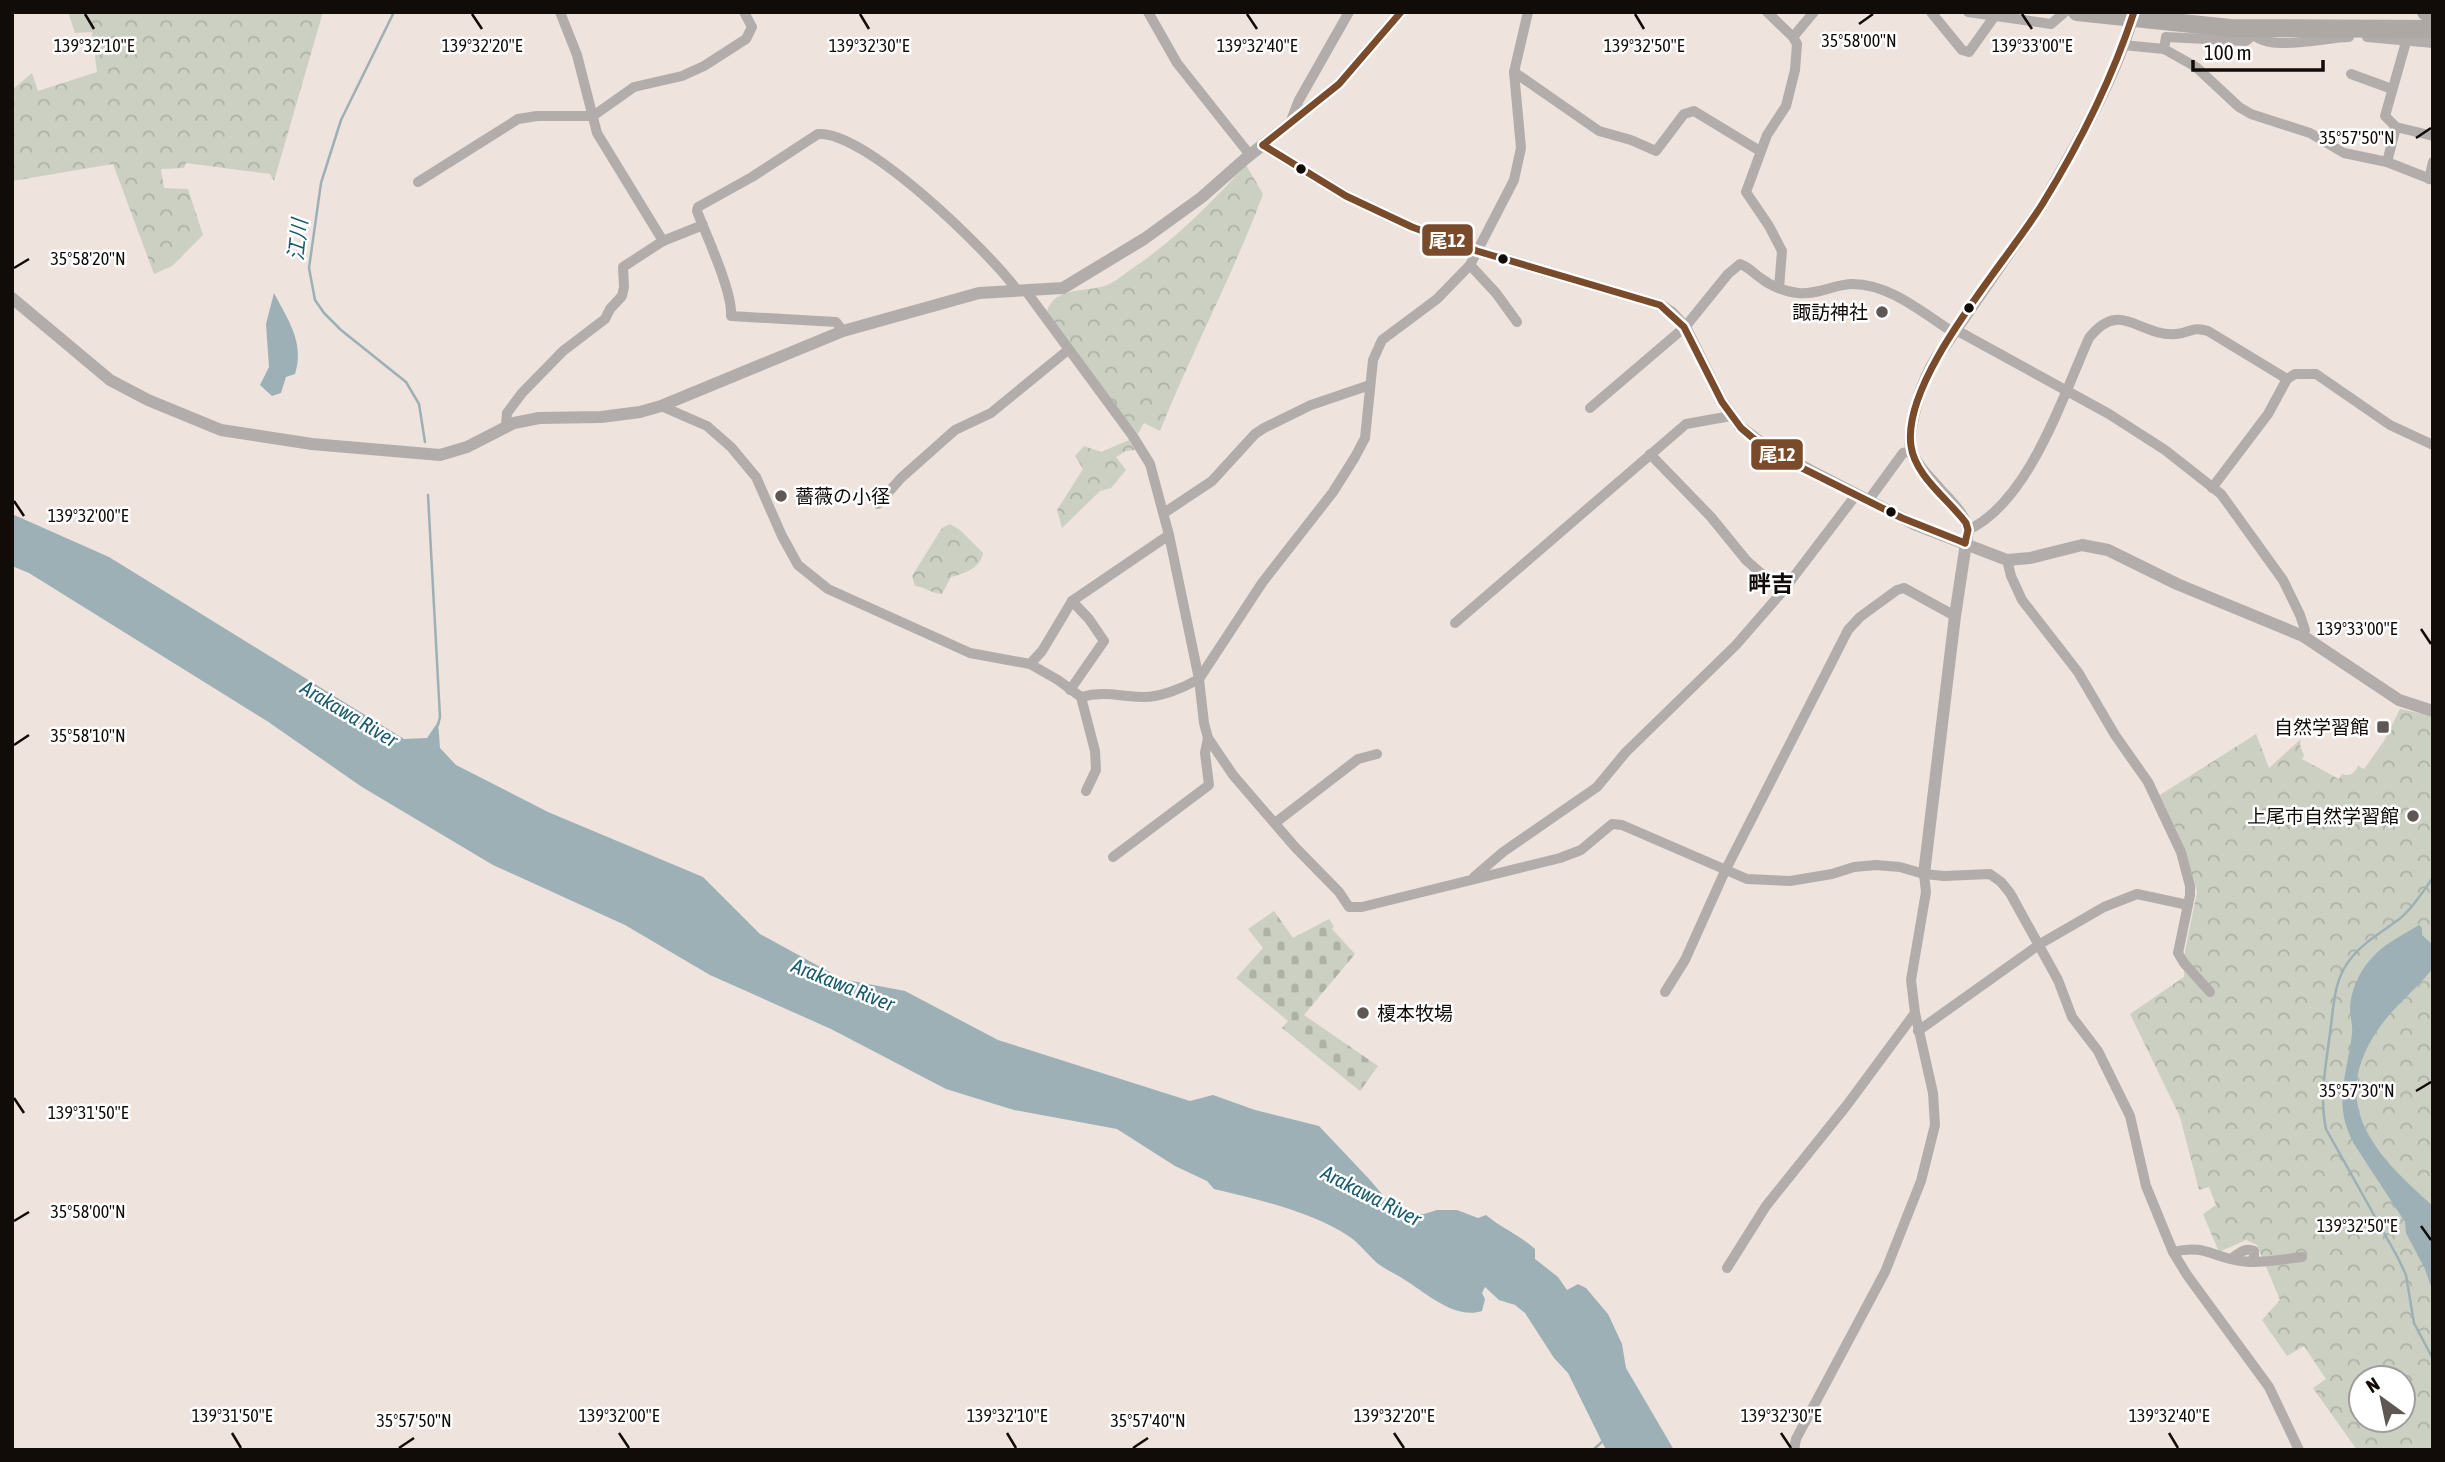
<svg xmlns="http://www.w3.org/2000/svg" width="2445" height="1462" font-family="'Asap Condensed','Noto Sans JP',sans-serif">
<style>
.forest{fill:url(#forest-crowns);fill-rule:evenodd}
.cemetery{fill:url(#cemetery-stones)}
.water{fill:#9cb0b6}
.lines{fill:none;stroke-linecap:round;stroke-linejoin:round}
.stream{stroke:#9cb0b6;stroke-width:2.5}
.minor{stroke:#b2adab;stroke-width:10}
.tertiary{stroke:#b2adab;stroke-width:12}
.trunk{stroke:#aea8a4;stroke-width:18}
.bus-1-casing{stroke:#fff;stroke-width:12}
.bus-1{stroke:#7a4b2a;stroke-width:7}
.ticks{fill:none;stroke:#120c09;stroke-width:2.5}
.bus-dot{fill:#120c09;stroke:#fff;stroke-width:2.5}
.poi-dot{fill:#5f5753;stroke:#fff;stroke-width:2.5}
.labels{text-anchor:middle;stroke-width:5;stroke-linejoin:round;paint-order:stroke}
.poi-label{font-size:19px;fill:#120c09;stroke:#fff;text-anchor:end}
.water-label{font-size:21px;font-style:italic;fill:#1a5b6e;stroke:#fff}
.quarter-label{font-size:23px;font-weight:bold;fill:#120c09;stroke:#fff}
.ticks-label{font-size:18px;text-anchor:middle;fill:#120c09;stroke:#fff;stroke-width:5;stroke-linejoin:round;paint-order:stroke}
.line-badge{stroke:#fff;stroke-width:2.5}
.badge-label{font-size:19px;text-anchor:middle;font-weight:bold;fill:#fff}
</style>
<defs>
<pattern id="forest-crowns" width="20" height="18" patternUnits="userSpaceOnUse" patternTransform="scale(1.75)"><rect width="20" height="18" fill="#cbd0c3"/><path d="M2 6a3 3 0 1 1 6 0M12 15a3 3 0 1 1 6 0" fill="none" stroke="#adb1a6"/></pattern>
<pattern id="cemetery-stones" width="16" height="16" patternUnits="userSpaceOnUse" patternTransform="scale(1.75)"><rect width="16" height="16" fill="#cbd0c3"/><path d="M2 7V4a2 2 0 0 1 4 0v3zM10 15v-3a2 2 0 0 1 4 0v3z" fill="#adb1a6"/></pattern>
</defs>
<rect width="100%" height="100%" fill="#eee3dd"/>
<g class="forest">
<path d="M 68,12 L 323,12 L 274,181 L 270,174 L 186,163 L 184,168 L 161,169 L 164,188 L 188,189 L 203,235 L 172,266 L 154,274 L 113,164 L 12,181 L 12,90 L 32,73 L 38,91 L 97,72 L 92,32 L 75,33 Z"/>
<path d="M 1246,165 L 1263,194 C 1233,275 1192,351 1160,431 L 1144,423 L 1138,434 L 1050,318 L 1047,312 C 1054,285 1088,293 1107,285 C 1115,282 1123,275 1130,270 C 1174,241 1210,204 1246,165 Z"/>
<path d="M 1129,440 L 1135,450 L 1126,451 L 1116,457 L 1126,470 L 1111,488 L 1100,491 L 1062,528 L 1057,510 L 1083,469 L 1075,456 L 1084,446 L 1101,452 Z"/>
<path d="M 950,524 L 960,530 L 983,553 C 980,569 965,573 951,577 L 942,594 C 929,593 926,587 915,586 L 912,576 L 942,528 Z"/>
<path d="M 2400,709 L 2433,716 L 2433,1450 L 2357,1450 L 2313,1388 L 2326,1379 L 2304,1346 L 2287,1356 L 2262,1320 L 2280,1300 L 2257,1245 L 2246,1240 L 2219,1252 L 2203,1214 L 2216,1205 L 2209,1187 L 2199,1190 L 2180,1117 L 2130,1014 L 2184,977 L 2185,951 L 2197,892 L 2183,844 L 2160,795 L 2256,734 L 2269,768 L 2301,739 L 2300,745 L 2304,756 L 2302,759 L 2339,779 L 2342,774 C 2350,777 2355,773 2358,766 L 2364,769 L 2384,741 ZM 2361,1378 L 2403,1378 L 2403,1420 L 2361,1420 Z"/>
</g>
<path class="cemetery" d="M 1274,911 L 1293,938 L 1329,919 L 1334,926 L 1332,929 L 1355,954 L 1304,1015 L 1378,1066 L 1360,1091 L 1282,1028 L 1288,1021 L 1236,978 L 1263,948 L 1248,929 Z"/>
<g class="water">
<path d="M 274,293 C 288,320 305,343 295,374 L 286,377 L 281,393 L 272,396 L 260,385 L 269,367 L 266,324 Z"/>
<path d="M 12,514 L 109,557 L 404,739 L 427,738 L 438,722 L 440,748 L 456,765 L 548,812 L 703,877 L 760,934 L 842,979 L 905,991 L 998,1040 L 1190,1101 L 1213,1095 L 1255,1110 L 1319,1126 L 1370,1180 L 1398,1213 L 1424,1214 L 1437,1210 L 1457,1210 L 1478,1218 L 1486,1215 C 1501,1228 1520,1235 1535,1249 L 1535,1259 L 1558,1277 L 1567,1290 L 1578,1284 L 1586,1288 L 1608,1314 L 1622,1344 L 1626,1368 L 1674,1450 L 1606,1450 L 1568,1373 L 1554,1358 L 1525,1313 L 1515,1305 L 1499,1300 L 1485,1287 L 1482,1293 L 1485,1299 L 1482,1311 C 1455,1320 1426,1293 1405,1280 C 1396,1274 1386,1270 1377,1263 C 1368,1255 1360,1244 1350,1237 C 1313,1212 1257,1199 1214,1189 L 1207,1181 L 1175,1166 L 1117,1129 L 1014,1110 L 946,1089 L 831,1029 L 710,975 L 625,925 L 493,865 L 362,787 L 267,721 L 29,573 L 12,566 Z"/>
<path d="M 2419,925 L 2422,928 L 2422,935 L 2433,945 L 2433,968 C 2417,989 2394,1006 2379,1028 C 2326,1104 2375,1155 2433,1206 L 2433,1292 L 2425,1269 L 2406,1233 L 2405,1222 L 2354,1144 C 2332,1103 2347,1076 2352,1034 C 2353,1026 2350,1017 2350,1008 C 2351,990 2359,972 2371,959 C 2383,944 2403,935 2419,925 Z"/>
</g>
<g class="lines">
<g class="stream">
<path d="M 394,12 L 341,120 L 321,183 L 309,268 L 315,300 L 324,313 L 341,330 L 406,382 L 419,404 L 425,442"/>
<path d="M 428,495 L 440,717 L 438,725"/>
<path d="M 2433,878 C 2422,892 2412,910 2398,920 C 2382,932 2365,941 2352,957 C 2333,979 2334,1006 2330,1033 C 2326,1066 2319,1096 2326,1129 L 2398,1258 L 2406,1275 L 2414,1323 L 2433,1359"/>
<path d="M 1593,1450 L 1604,1440"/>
</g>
<g class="minor">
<path d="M 1148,12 L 1177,63 L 1250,155"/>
<path d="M 1767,12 L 1793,37 L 1797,44 L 1795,70 L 1786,106 L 1767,135 L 1746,192 L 1769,226 L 1782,251 L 1779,288"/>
<path d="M 1931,12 L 1962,50 L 1969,52 L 1994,17"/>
<path d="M 1968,12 L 2051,24 L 2065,12"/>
<path d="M 2249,29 C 2262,55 2324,37 2349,37"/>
<path d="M 1793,37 L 1814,12"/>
<path d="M 2367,37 L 2433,43"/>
<path d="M 2406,42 L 2385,116 L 2396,127 L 2433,136"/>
<path d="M 2123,45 L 2164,49 L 2196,67 L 2239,107 L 2251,114 L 2310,133 L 2344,153 L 2387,162 L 2433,180"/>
<path d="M 2164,49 L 2166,37 L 2246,41 L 2252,36"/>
<path d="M 1514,72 L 1599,131 L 1631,140 L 1656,151 L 1684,114 L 1694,111 L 1760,151"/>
<path d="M 2351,74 L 2392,89"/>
<path d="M 1290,123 L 1299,100 L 1349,12"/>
<path d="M 2387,162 L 2396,127"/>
<path d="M 2429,179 L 2433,162"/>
<path d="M 418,182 L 518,119 L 537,116 L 593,116 L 634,87 L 682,76 L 704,66 L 746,39 L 752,27 L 744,12"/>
<path d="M 663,241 L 703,225"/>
<path d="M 1470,265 L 1496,293 L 1517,322"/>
<path d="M 1026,291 L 1132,435 L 1150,464 L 1169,535 L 1199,679 L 1204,723 L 1208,738 L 1233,775 L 1295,847 L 1339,892 L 1349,907 L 1362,907 L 1560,858 L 1581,850 L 1612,824 L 1622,825 L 1747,879 L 1790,881 L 1832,874 L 1854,867 L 1876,865 L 1900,867 L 1924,874 L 1944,876 L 1990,874 L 2001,882 L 2010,893 L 2058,980 L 2072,1017 L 2098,1051 L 2130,1116 L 2146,1186 L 2173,1252 L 2187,1275 L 2269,1387 L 2299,1450"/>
<path d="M 1956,330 L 2109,414 L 2165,450 L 2221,494 L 2283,580 L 2300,615 L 2305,630 L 2303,636"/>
<path d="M 843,331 L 836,322 L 731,316 C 733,292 706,235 697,211 L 698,207 L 752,177 L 818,134 C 865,130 989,252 1017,290"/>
<path d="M 661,406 L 707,426 L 731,447 L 756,477 L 782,536 L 798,565 L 828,589 L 970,653 L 1030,664 L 1042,651 L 1072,601 L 1169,535"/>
<path d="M 1590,408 L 1685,327 L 1728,274 L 1740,264 C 1749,267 1754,274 1762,279 C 1771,286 1786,292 1798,293 C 1817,295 1833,285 1851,284 C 1889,283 1924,314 1954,333"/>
<path d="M 506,425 L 507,413 L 522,393 L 563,351 L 605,319 L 610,309 L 622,296 L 624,287 L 623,267 L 663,241 L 597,133 L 577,55 L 560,12"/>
<path d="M 1650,454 L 1711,517 L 1746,560 L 1782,592"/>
<path d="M 2212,488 L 2268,414 L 2287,379 L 2295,374 L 2316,374 L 2390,425 L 2433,445"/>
<path d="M 1868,501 L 1903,453 L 1912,451"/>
<path d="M 878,504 L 901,478 L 955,430 L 991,413 L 1068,350"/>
<path d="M 1164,513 L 1212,481 L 1255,434 L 1264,428 L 1311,405 L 1370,385"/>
<path d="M 1968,530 C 2029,502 2063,396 2089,338 C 2120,298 2139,337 2176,334 C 2190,333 2192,326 2208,331 L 2287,379"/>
<path d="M 2007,560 L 2011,576 L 2022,600 L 2078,672 L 2115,735 L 2148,782 L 2181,852 L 2190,886 L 2190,895 L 2178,953 L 2184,963 L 2210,992"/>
<path d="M 1455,623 L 1686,424 L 1731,416"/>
<path d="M 1030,664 L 1058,680 L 1081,697 L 1095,751 L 1096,770 L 1086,791"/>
<path d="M 1070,690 L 1104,641 L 1089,619 L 1072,601"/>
<path d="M 1081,697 C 1103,691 1118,696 1141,697 C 1159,698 1183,688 1199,679 L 1262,583 L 1333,492 L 1355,457 L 1365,438 L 1373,360 L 1382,340 L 1437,299 L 1470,265 L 1514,180 L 1521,148 L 1514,72 L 1528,12"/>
<path d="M 1275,823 L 1358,759 L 1377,754"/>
<path d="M 1113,857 L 1209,785 L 1205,753 L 1208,738"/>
<path d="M 1474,877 L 1503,852 L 1597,787 L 1626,752 L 1736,645 L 1782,592 L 1856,495"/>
<path d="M 1665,992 L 1685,960 L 1725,871 L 1848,630 L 1860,617 L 1897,590 L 1904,588 L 1955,616"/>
<path d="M 1918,1031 L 2040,944 L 2104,907 L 2137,894 L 2188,905"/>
<path d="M 2173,1252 C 2206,1244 2211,1257 2241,1261 C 2260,1264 2283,1259 2302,1257"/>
<path d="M 2231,1259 C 2238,1254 2245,1247 2254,1251 L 2254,1259 L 2249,1262"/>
<path d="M 1727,1268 L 1766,1206 L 1847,1105 L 1915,1013"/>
<path d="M 1794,1450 L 1796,1439 L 1885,1272 L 1921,1181 L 1935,1125 L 1933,1093 L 1915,1013 L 1911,980 L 1926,892 L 1924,874"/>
</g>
<g class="tertiary">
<path d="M 1263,145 L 1346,196 L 1412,227 L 1477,251 L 1660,305 L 1672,313 L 1685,327 L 1721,400 L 1740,427 L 1767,447 L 1815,473 L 1916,525 L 2007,560 L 2030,558 L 2082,545 L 2108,550 L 2177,584 L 2303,636 L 2399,700 L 2433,711"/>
<path d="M 12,298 L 110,380 L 148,400 L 221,430 L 312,444 L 440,455 L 467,447 L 514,423 L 539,418 L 601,417 L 640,412 L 661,406 L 843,331 L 979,293 L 1063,288 L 1144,239 L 1202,197 L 1245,159 L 1339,84 L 1401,12"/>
<path d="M 1924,874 L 1955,616 L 1968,530 C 1965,515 1950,501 1940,490 C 1931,479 1919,469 1913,455 C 1903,432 1924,377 1937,357 L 2042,205 C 2077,144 2114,81 2134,13"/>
</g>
<g class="trunk">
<path d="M 2077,12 L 2230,28 L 2433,29"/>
<path d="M 2426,12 L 2433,12"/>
</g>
<defs>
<g id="bus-1">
<path d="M 1263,145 L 1346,196 L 1412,227 L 1477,251 L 1660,305 L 1684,327 L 1722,402 L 1741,428 L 1754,439 L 1782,458 L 1902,518 L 1965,543"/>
<path d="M 1263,145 L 1339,84 L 1401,12"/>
<path d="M 1965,543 L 1968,530 L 1966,523 C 1949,500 1915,476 1911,446 C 1901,378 2007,262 2043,203 C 2080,143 2112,79 2134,12"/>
</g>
</defs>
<use href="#bus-1" class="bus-1-casing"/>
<use href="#bus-1" class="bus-1"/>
</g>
<path class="ticks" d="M 85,14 L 94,29M 472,14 L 482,29M 860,14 L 869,29M 1247,14 L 1257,29M 1635,14 L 1644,29M 2022,14 L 2032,29M 1859,24 L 1873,14M 2416,138 L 2431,128M 14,268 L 29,259M 14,501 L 24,516M 2421,629 L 2431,644M 14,745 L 29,735M 2416,1091 L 2431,1082M 14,1098 L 24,1113M 14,1221 L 29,1212M 2421,1226 L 2431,1240M 232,1433 L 241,1448M 619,1433 L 629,1448M 1007,1433 L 1016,1448M 1394,1433 L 1404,1448M 1781,1433 L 1791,1448M 2169,1433 L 2178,1448M 399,1448 L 414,1438M 1133,1448 L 1148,1438"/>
<g class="bus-dot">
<circle cx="1301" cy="169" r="6"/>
<circle cx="1503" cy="259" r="6"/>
<circle cx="1969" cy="308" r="6"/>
<circle cx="1891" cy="512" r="6"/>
</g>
<g class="poi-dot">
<circle cx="1882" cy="312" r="7"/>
<circle cx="781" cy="496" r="7"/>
<rect x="2376" y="720" width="14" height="14" rx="3.5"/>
<circle cx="2413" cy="816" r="7"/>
<circle cx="1363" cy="1013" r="7"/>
</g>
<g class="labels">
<g class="poi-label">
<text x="1868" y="319">諏訪神社</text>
<text x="795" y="503" text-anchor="start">薔薇の小径</text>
<text x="2369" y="734">自然学習館</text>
<text x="2399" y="823">上尾市自然学習館</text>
<text x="1377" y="1020" text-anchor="start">榎本牧場</text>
</g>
<g class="water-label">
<text transform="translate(298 240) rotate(-84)" y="7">江川</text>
<text transform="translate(349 714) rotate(31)" y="7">Arakawa River</text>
<text transform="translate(843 985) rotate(22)" y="7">Arakawa River</text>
<text transform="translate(1371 1196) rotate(27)" y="7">Arakawa River</text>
</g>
<g class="quarter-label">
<text x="1771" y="592">畔吉</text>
</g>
</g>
<g class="ticks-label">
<text x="1859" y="47">35°58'00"N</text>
<text x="482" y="52">139°32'20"E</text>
<text x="1257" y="52">139°32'40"E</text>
<text x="94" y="52">139°32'10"E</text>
<text x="869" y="52">139°32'30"E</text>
<text x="1644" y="52">139°32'50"E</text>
<text x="2032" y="52">139°33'00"E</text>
<text x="2357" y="144">35°57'50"N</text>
<text x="88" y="265">35°58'20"N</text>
<text x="88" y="522">139°32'00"E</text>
<text x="2357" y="635">139°33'00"E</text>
<text x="88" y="742">35°58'10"N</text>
<text x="2357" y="1097">35°57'30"N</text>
<text x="88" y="1119">139°31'50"E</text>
<text x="88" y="1218">35°58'00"N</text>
<text x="2357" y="1232">139°32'50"E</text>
<text x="232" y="1422">139°31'50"E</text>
<text x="619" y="1422">139°32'00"E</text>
<text x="1007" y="1422">139°32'10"E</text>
<text x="1394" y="1422">139°32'20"E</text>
<text x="1781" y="1422">139°32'30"E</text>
<text x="2169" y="1422">139°32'40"E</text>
<text x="414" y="1427">35°57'50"N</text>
<text x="1148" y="1427">35°57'40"N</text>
</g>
<g class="line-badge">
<rect x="1421" y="223" width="53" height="34" rx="7" fill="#7a4b2a"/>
<rect x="1750" y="438" width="54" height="33" rx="7" fill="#7a4b2a"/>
</g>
<g class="badge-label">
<text x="1447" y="247">尾12</text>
<text x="1777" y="461">尾12</text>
</g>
<rect width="2445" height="1462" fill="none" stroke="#120c09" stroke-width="28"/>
<g transform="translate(2382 1399) rotate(327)"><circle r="33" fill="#ffffff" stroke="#a09e9d" stroke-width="2"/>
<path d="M0-5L12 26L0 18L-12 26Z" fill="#5f5753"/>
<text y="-10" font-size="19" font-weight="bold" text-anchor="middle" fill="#120c09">N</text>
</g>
<path d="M2193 60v10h130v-10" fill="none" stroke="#120c09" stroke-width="3.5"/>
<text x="2204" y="60" font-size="21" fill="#120c09" stroke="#ffffff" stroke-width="5" paint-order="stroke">100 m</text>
</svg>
